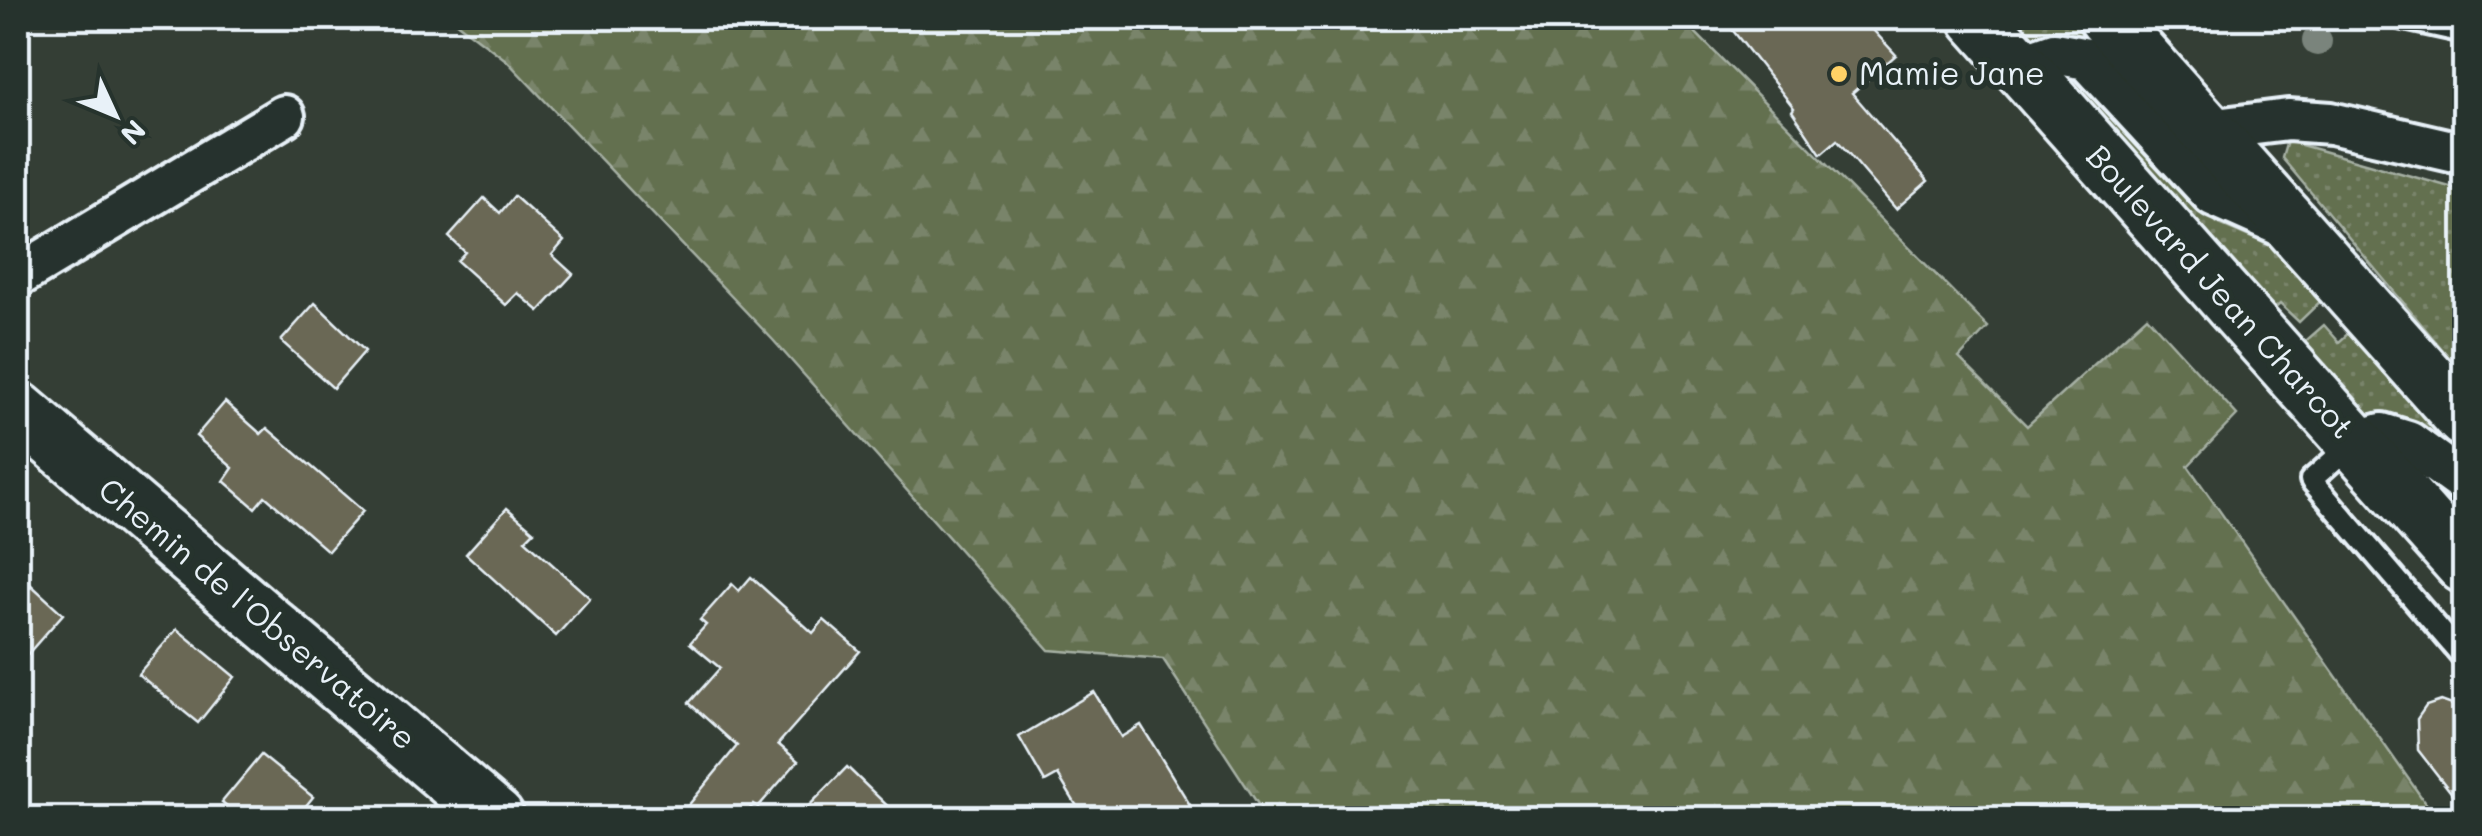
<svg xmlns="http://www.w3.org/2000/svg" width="2482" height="836" font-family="Mali,sans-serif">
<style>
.grass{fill:url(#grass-dots);stroke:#a6b0a4;stroke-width:2.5}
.forest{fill:url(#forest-firs);stroke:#a6b0a4;stroke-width:2.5}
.building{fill:#6b6854;stroke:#e8f1f8;stroke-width:2.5}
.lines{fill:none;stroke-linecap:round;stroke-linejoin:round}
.lane-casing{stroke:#e8f1f8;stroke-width:28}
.street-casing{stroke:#e8f1f8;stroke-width:48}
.secondary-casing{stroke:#e8f1f8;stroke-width:62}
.primary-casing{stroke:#e8f1f8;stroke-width:62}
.lane{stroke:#26332d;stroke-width:20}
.street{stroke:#26332d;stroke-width:40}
.secondary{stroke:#26332d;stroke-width:55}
.primary{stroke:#26332d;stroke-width:55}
.tree{fill:#7a847b}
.poi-dot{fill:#ffd166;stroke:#26332d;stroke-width:4}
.labels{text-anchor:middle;stroke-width:10;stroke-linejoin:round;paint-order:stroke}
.poi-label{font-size:32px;fill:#e8f1f8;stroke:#26332d;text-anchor:start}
.street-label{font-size:32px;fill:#e8f1f8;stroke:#26332d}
</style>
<defs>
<pattern id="grass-dots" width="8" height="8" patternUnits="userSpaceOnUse" patternTransform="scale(2.5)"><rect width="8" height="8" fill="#636f50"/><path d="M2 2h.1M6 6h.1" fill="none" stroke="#79846a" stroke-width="1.8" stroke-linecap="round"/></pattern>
<pattern id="forest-firs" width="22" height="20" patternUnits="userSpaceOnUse" patternTransform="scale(2.5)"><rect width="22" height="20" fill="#636f50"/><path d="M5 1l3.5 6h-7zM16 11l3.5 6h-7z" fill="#79846a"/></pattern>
</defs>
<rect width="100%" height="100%" fill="#343e35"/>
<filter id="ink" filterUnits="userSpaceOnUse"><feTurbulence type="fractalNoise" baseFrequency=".01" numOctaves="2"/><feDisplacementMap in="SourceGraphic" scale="20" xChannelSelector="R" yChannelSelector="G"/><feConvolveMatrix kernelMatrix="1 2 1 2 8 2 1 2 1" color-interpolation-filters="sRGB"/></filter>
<g filter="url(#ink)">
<g class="grass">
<path d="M 1995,18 L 2077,18 L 2202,149 L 2096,47 L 2022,47 Z"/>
<path d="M 2072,81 L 2089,85 L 2217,223 L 2285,252 L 2326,296 L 2299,322 L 2280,304 L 2265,317 L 2058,88 Z"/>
<path d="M 2287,141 L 2464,191 L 2464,375 L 2282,158 Z"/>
<path d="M 2324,325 L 2339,342 L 2353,329 L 2445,436 L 2438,442 C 2409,418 2390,409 2352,415 L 2293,352 Z"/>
</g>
<path class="forest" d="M 451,18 L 1681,18 L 1988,327 L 1959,358 L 2027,426 L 2147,316 L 2237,415 L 2188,466 L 2436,818 L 1267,818 L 1163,659 L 1049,650 L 773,340 L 506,60 Z"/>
<g class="building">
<path d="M 1723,18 L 1862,18 L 1896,55 L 1852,93 L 1928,181 L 1896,209 L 1837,140 L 1821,154 L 1792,111 L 1794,108 Z"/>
<path d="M 514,196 L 564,241 L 552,255 L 573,274 L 539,311 L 518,293 L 506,305 L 457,261 L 465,252 L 449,237 L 484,198 L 500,213 Z"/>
<path d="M 315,303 L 365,351 L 333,388 L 281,341 Z"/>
<path d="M 225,402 L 261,434 L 267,428 L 363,511 L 328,551 L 265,496 L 255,508 L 224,481 L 233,468 L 196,436 Z"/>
<path d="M 507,508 L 534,531 L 525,540 L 590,598 L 556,636 L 466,554 Z"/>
<path d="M 18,573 L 63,614 L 18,665 Z"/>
<path d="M 751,577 L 813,633 L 824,620 L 860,651 L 778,744 L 798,761 L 758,807 L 754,804 L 742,818 L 678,818 L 737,746 L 689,703 L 720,668 L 690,643 L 706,625 L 700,620 L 732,584 L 739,591 Z"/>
<path d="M 177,629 L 235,677 L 198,723 L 138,674 Z"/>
<path d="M 1094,692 L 1121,737 L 1141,725 L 1198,818 L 1084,818 L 1058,775 L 1045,782 L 1019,737 Z"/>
<path d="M 2441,701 L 2455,706 L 2464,716 L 2464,809 L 2418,750 L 2417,719 L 2426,706 Z"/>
<path d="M 261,755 L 313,797 L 296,818 L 242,818 L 222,802 Z"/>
<path d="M 847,767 L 900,818 L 797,818 Z"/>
</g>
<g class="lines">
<defs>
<g id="lane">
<path d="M 2400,18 L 2464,32"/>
<path d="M 2353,443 L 2311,480 L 2464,658"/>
</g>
<g id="street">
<path d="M 2020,65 L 2054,53 L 2087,59 L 2213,195 L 2287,228"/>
<path d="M 2207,130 L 2288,120 L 2331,123 L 2464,154"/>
<path d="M 18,276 L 284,116"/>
<path d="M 2355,442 L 2382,434 L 2408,442 L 2464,483"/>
</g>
<path id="secondary" d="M 18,410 L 496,818"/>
<g id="primary">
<path d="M 1977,18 L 2464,565"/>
<path d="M 2107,18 L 2464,419"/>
</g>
</defs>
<use href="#lane" class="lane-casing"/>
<use href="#street" class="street-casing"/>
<use href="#secondary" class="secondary-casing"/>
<use href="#primary" class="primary-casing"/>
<use href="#lane" class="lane"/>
<use href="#street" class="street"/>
<use href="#secondary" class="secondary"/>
<use href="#primary" class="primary"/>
</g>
<circle class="tree" cx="2317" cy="41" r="15"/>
</g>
<circle class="poi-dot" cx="1839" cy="74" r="10"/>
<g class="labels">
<g class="poi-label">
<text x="1859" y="85">Mamie Jane</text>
</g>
<g class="street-label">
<text transform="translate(2220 292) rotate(48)" y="11">Boulevard Jean Charcot</text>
<text transform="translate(257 614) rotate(40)" y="11">Chemin de l'Observatoire</text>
</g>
</g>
<rect width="2482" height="836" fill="none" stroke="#26332d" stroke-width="60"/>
<rect x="30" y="30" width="2422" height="776" fill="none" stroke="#e8f1f8" stroke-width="4" filter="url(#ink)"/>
<g transform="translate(115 115) rotate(134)" stroke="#26332d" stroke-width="8" paint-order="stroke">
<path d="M0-8L18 38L0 25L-18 38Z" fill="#e8f1f8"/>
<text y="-15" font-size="28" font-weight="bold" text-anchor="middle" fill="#e8f1f8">N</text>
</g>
</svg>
